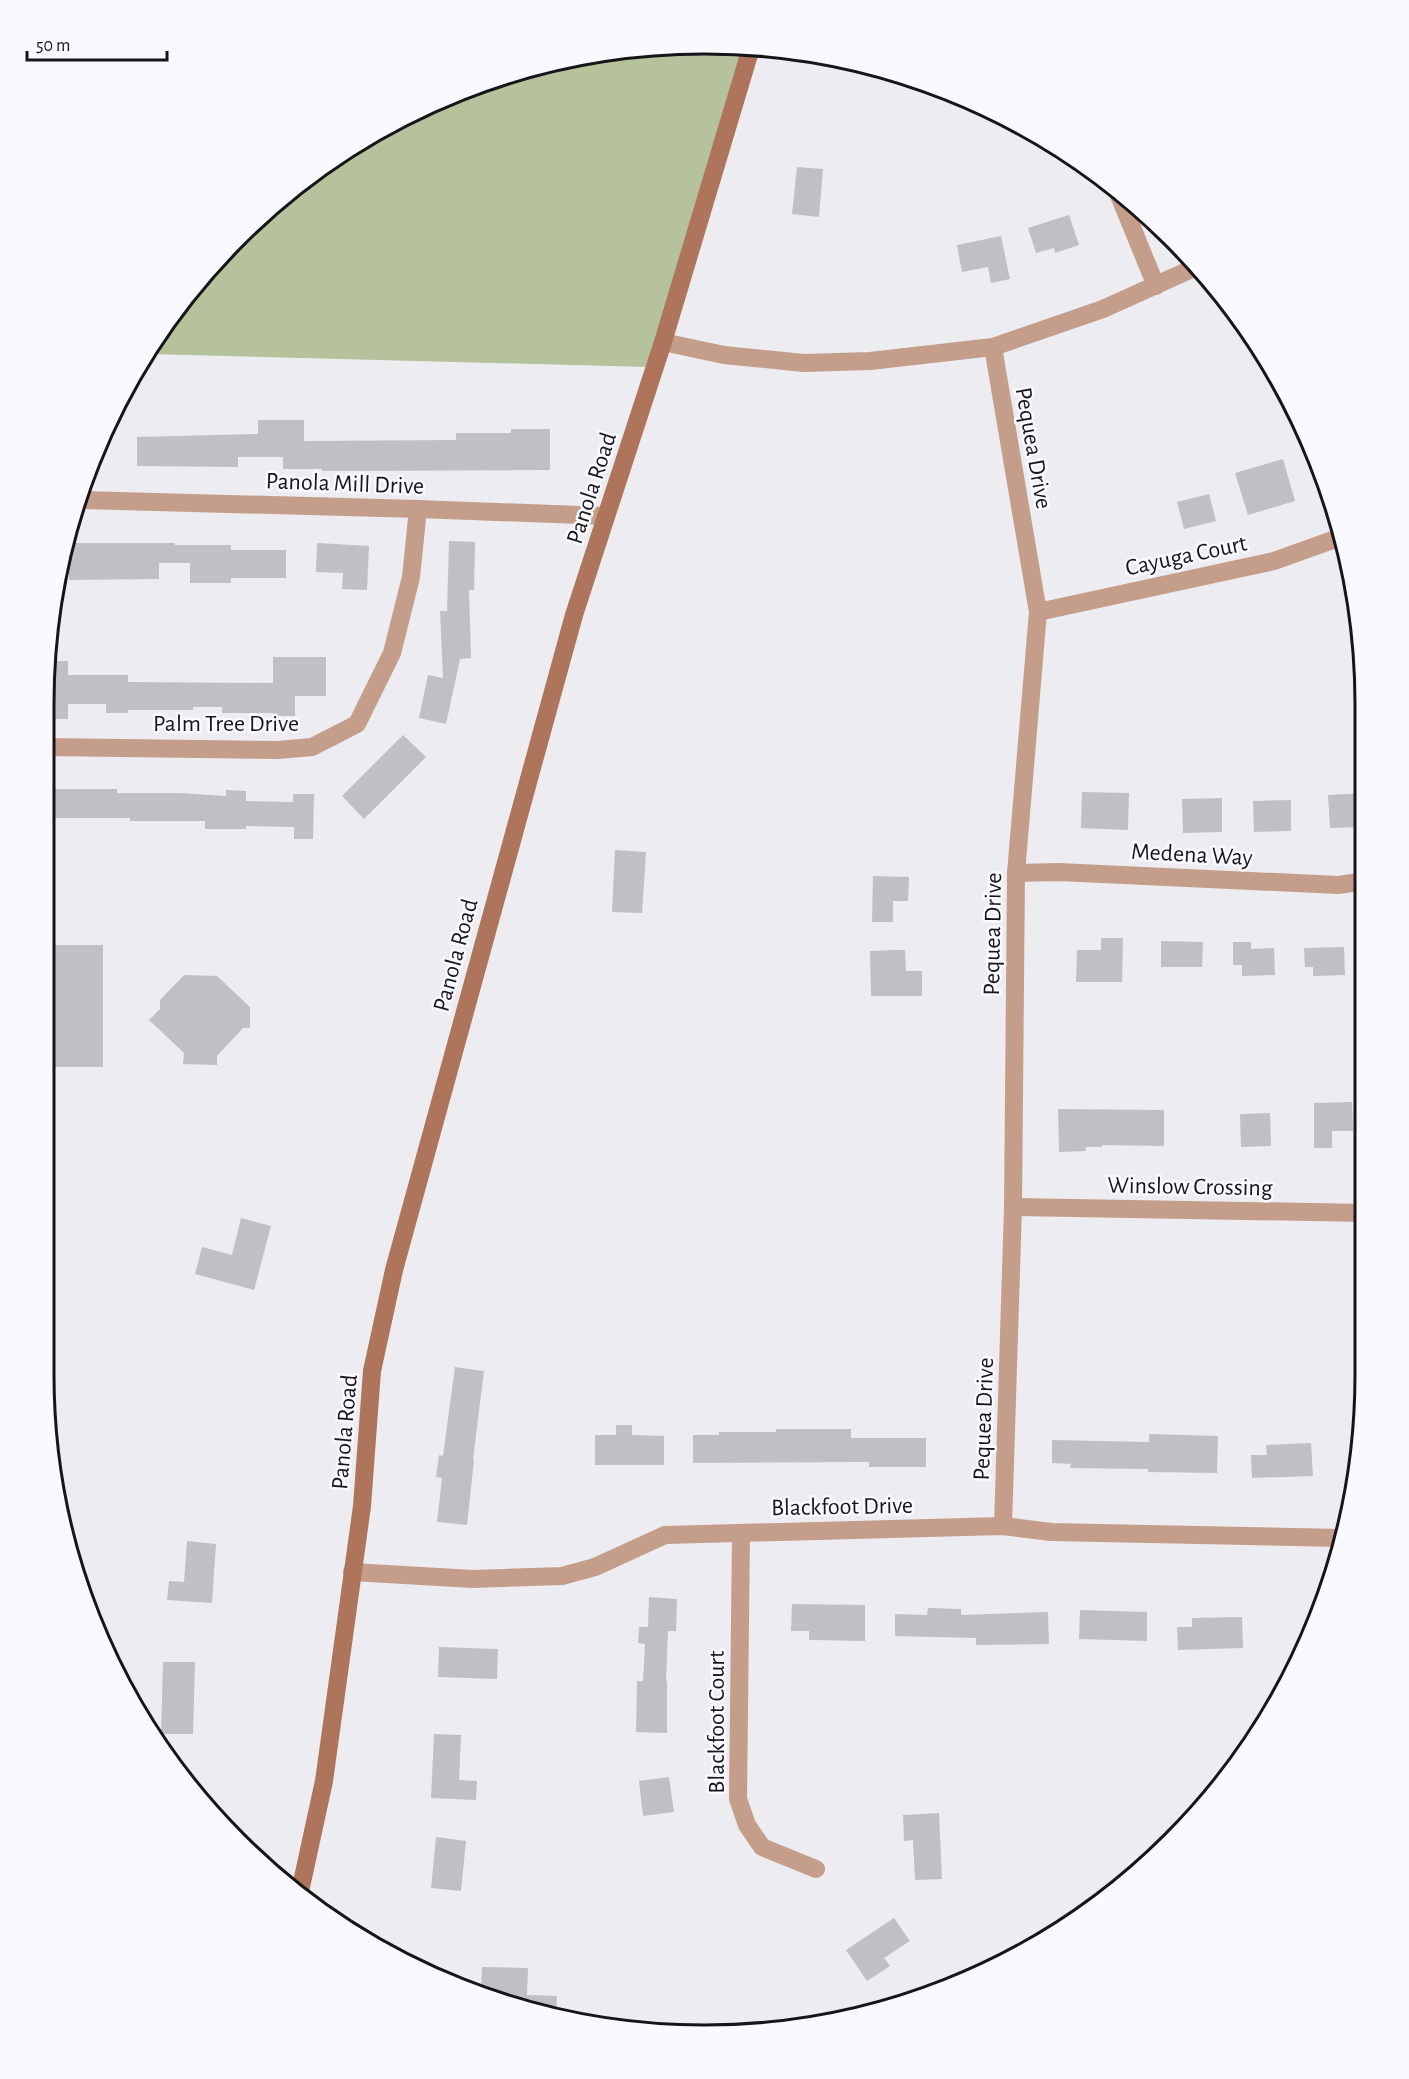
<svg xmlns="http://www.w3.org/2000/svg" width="1409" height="2079" font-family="'Alegreya Sans',sans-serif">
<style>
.green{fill:#b5c29b}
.building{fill:#bfbfc4}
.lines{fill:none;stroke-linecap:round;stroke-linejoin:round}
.minor{stroke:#c49d8b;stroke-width:18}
.secondary{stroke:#ae755c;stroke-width:18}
.labels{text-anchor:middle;stroke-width:5;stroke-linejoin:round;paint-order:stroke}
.street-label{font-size:24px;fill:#161517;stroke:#faf9ff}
.rim{fill:none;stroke:#161517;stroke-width:3}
</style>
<rect width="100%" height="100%" fill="#ececf1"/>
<path class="green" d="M 704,44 L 754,48 L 649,367 L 148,354 L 180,302 L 237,237 L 337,155 L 451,94 L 575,56 Z"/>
<g class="building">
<path d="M 797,167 L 823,169 L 819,217 L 792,214 Z"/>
<path d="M 1069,215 L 1079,245 L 1055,253 L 1054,248 L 1036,253 L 1028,228 Z"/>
<path d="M 1001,236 L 1010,279 L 991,283 L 988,267 L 962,272 L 957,245 Z"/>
<path d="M 258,420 L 304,420 L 304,441 L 456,440 L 456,433 L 511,433 L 511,429 L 550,429 L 550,470 L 322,471 L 322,469 L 283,469 L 283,457 L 238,457 L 238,467 L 137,466 L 137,437 L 258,434 Z"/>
<path d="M 1283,459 L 1295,501 L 1248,515 L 1235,473 Z"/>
<path d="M 1209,494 L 1216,521 L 1184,529 L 1177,502 Z"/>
<path d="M 449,541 L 475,542 L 474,590 L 469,590 L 471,658 L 460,659 L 446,724 L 419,718 L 428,675 L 443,678 L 440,611 L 447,611 Z"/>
<path d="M 69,543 L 175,543 L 175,545 L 231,545 L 231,550 L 286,550 L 286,578 L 231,578 L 231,583 L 190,583 L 190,563 L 159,563 L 159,579 L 69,580 Z"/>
<path d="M 317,543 L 369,546 L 367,590 L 342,589 L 343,573 L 316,572 Z"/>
<path d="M 273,657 L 326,657 L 326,696 L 295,696 L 295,716 L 273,716 L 273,713 L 222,713 L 222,707 L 193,707 L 193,710 L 128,710 L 128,713 L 106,713 L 106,704 L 68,704 L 68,719 L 47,719 L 47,698 L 44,698 L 48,661 L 68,661 L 68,675 L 128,675 L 128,682 L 273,683 Z"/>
<path d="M 403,735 L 426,757 L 364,819 L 342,796 Z"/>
<path d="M 44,789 L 117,789 L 117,793 L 180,793 L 226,796 L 226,790 L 246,791 L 246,801 L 293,802 L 293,794 L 314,794 L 313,839 L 294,839 L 294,827 L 246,826 L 246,829 L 205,829 L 205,821 L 130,821 L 130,818 L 44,818 Z"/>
<path d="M 1082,792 L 1129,793 L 1128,830 L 1081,828 Z"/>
<path d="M 1365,793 L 1365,827 L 1330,828 L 1328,795 Z"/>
<path d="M 1222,798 L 1222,832 L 1183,833 L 1182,799 Z"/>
<path d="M 1291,800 L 1291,831 L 1254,832 L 1253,801 Z"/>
<path d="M 615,850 L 646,852 L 642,913 L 612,912 Z"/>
<path d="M 873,876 L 909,877 L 908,901 L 893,901 L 893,922 L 872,922 Z"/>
<path d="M 1101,938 L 1123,938 L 1122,982 L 1076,982 L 1077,950 L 1101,950 Z"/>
<path d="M 1161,941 L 1203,942 L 1202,967 L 1161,967 Z"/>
<path d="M 1233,942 L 1251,942 L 1251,949 L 1274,948 L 1275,975 L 1242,976 L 1242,965 L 1233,965 Z"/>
<path d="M 45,945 L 103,945 L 103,1067 L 46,1067 Z"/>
<path d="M 1344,947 L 1345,975 L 1313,976 L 1313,967 L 1305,967 L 1304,948 Z"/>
<path d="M 896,950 L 905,950 L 906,971 L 922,971 L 922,996 L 871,996 L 870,951 Z"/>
<path d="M 184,975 L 217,976 L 250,1007 L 250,1028 L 243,1028 L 217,1056 L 217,1065 L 183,1064 L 184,1053 L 149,1020 L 160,1009 L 160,1000 Z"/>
<path d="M 1352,1102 L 1353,1131 L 1332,1131 L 1332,1148 L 1314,1148 L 1314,1103 Z"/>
<path d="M 1058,1109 L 1164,1110 L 1164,1146 L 1102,1145 L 1102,1147 L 1086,1147 L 1086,1151 L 1059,1152 Z"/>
<path d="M 1270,1113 L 1271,1146 L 1241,1147 L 1240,1114 Z"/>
<path d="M 241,1218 L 271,1226 L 254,1290 L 195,1274 L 202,1247 L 232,1255 Z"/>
<path d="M 455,1367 L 484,1371 L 473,1459 L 474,1460 L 467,1525 L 437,1522 L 442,1478 L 436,1477 L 439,1455 L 443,1456 Z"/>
<path d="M 616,1425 L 632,1425 L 632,1435 L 664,1436 L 664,1465 L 595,1465 L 595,1435 L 616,1435 Z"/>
<path d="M 776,1429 L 851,1429 L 851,1438 L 926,1438 L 926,1467 L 869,1467 L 869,1462 L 693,1463 L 693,1435 L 719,1435 L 719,1432 L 776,1432 Z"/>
<path d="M 1149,1434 L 1218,1436 L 1217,1473 L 1148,1472 L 1148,1469 L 1070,1468 L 1071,1464 L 1052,1463 L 1052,1440 L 1149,1442 Z"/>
<path d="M 1311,1443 L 1313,1476 L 1252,1478 L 1251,1455 L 1267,1455 L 1266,1445 Z"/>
<path d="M 187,1541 L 216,1544 L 212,1603 L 167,1600 L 169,1581 L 184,1582 Z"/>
<path d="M 649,1597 L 677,1599 L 676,1631 L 668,1631 L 666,1681 L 667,1681 L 667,1733 L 636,1732 L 637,1681 L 643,1681 L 645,1644 L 638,1643 L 639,1627 L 648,1627 Z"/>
<path d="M 792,1604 L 865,1605 L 865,1641 L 809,1640 L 809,1631 L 791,1631 Z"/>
<path d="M 928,1608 L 961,1609 L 961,1615 L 1048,1612 L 1049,1644 L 976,1645 L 976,1638 L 895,1636 L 895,1614 L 927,1615 Z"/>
<path d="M 1080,1610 L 1147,1612 L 1147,1641 L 1079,1639 Z"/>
<path d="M 1242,1617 L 1243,1648 L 1178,1650 L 1177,1627 L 1192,1627 L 1192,1618 Z"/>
<path d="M 439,1647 L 498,1649 L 497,1679 L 438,1677 Z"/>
<path d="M 163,1662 L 195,1662 L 193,1734 L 161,1734 Z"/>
<path d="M 434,1734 L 461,1735 L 459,1780 L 477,1781 L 476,1800 L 431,1798 Z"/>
<path d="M 669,1777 L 674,1812 L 643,1816 L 639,1781 Z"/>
<path d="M 939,1813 L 942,1879 L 915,1880 L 913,1840 L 904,1841 L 903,1815 Z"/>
<path d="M 436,1837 L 466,1841 L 461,1891 L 431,1888 Z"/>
<path d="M 894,1918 L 910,1941 L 884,1958 L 890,1966 L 867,1981 L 846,1950 Z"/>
<path d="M 482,1967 L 528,1968 L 527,1995 L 557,1996 L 556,2017 L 534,2013 L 481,1995 Z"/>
</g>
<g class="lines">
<g class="minor">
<path d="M 1118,193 L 1156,286"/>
<path d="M 663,342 L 724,355 L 804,363 L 870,361 L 993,347 L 1103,309 L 1196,267"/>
<path d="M 993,347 L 1038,612 L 1016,873 L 1013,1207 L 1003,1526"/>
<path d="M 82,500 L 418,509 L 606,516"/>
<path d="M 1038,612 L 1274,561 L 1341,537"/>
<path d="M 44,747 L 278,750 L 312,747 L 357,724 L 392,653 L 411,577 L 418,509"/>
<path d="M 1016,873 L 1059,872 L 1338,885 L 1366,881"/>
<path d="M 1013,1207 L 1366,1213"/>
<path d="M 741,1533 L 738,1799 L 747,1825 L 762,1847 L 816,1869"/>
<path d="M 352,1572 L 473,1579 L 562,1576 L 595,1567 L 665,1535 L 1003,1526 L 1051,1532 L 1341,1538"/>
</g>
<path class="secondary" d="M 299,1896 L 324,1781 L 362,1506 L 372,1371 L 394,1270 L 574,615 L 663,342 L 751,48"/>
</g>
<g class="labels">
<g class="street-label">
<text transform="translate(1034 448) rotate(80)" y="8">Pequea Drive</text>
<text transform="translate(345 483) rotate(2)" y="8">Panola Mill Drive</text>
<text transform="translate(591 488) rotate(-72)" y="8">Panola Road</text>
<text transform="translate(1186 555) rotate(-12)" y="8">Cayuga Court</text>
<text x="226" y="731">Palm Tree Drive</text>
<text transform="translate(1192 854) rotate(3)" y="8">Medena Way</text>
<text transform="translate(992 934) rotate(-89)" y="8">Pequea Drive</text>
<text transform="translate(455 955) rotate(-75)" y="8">Panola Road</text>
<text transform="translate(1190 1186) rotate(1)" y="8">Winslow Crossing</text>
<text transform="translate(983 1419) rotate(-88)" y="8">Pequea Drive</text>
<text transform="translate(344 1432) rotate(-85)" y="8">Panola Road</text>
<text transform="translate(842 1506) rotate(-1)" y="8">Blackfoot Drive</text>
<text transform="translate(716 1722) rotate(-90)" y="8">Blackfoot Court</text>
</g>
</g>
<path d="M0 0H1409V2079H0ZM704 54H705A650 650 0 0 1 1355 704V1375A650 650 0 0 1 705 2025H704A650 650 0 0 1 54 1375V704A650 650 0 0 1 704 54Z" fill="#faf9ff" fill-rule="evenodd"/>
<path class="rim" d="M704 54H705A650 650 0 0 1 1355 704V1375A650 650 0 0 1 705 2025H704A650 650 0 0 1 54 1375V704A650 650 0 0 1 704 54Z"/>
<path d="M27 51v9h140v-9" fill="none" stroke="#161517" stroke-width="3"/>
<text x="36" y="51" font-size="18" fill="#161517" stroke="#faf9ff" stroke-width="4.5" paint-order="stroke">50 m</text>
</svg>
